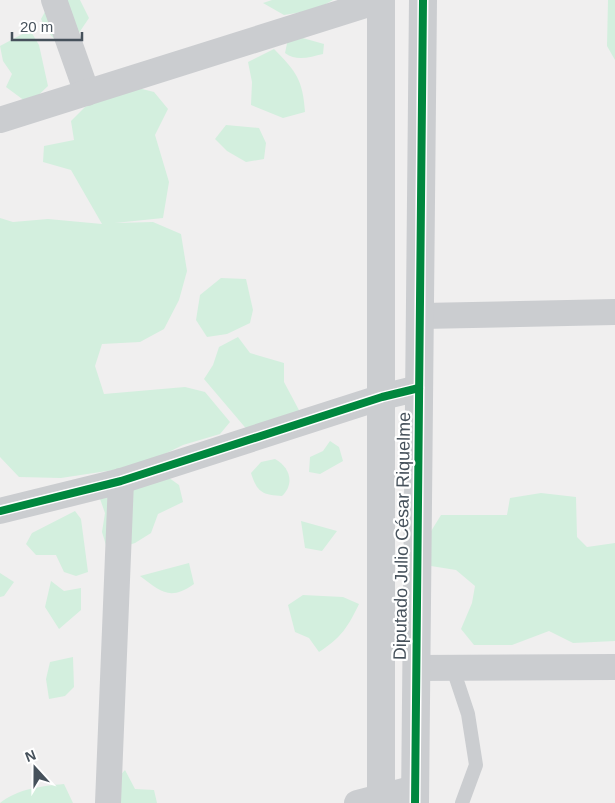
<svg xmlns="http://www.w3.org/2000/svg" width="615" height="803" font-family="Arial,sans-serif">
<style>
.green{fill:#d3efde}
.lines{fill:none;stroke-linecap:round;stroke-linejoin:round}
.service{stroke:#cbcdd0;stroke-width:14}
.minor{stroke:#cbcdd0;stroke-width:26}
.tertiary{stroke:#cbcdd0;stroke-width:28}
.cycleway-casing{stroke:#fff;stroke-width:11}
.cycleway{stroke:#00873e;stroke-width:8}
.labels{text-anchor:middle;stroke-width:4.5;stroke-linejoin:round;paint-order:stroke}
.street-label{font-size:18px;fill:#46515b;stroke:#fff}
</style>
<rect width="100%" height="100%" fill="#f0efef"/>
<g class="green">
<path d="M 60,0 L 80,0 L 89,18 L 66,52 L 46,30 L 41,19 L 46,10 Z"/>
<path d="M 272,0 L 333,0 L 315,10 L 284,15 L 263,3 Z"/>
<path d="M 608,0 L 615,0 L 615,60 L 607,46 Z"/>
<path d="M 30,30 L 39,45 L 48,86 L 29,104 L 6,87 L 12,74 L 3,61 L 0,46 Z"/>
<path d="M 299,37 L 324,44 L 323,54 C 310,57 297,62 285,53 L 288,39 Z"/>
<path d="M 274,49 C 296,71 303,80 305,112 L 283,118 L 251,105 L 252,82 L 248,62 Z"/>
<path d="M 134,87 L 154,92 L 168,109 L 155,135 L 169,182 L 163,218 L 115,223 L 153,222 L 181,234 L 187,271 L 179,300 L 164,329 L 140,342 L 102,344 L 95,366 L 104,394 L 185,387 L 205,392 L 230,422 L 220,434 L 183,445 L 140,466 L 61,478 L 19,477 L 0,457 L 0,218 L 13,222 L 48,219 L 102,224 L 71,170 L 43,162 L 44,146 L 74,140 L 71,121 L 85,107 Z"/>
<path d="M 226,125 L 259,128 L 266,143 L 264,159 L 246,162 L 227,151 L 215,139 Z"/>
<path d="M 221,278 L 246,279 L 253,310 L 250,323 L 227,334 L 207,337 L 196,320 L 200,295 Z"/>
<path d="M 238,337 L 250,353 L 284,363 L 284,382 L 301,414 L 249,432 L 204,379 L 213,365 L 219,347 Z"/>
<path d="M 330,441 L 339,447 L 343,461 L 320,474 L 309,472 L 310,457 L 323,451 Z"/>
<path d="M 275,459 C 290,467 295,484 282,496 C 262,495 257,492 251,473 L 261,462 Z"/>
<path d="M 165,475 L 179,485 L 183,502 L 158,514 L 151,533 L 135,543 L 108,552 L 102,532 L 105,513 L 99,496 Z"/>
<path d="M 541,493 L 576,497 L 577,537 L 587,547 L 615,543 L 615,641 L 573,643 L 549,631 L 512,645 L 474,645 L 461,629 L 472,603 L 475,586 L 456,570 L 431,566 L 425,541 L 441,515 L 507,515 L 510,498 Z"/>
<path d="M 75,511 L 81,519 L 88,572 L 76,576 L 64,572 L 56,555 L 36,555 L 26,544 L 32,533 Z"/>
<path d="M 301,521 L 337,531 L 322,551 L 305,548 Z"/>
<path d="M 189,563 L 194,584 C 170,601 161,592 140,576 Z"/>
<path d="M 0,573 L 14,582 L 4,596 L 0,597 Z"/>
<path d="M 51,581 L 64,591 L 81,588 L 81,610 L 59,629 L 45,607 Z"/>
<path d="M 303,595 L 343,597 L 359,604 C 348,627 341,638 319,652 L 309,638 L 295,632 L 288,605 Z"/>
<path d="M 73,657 L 74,687 L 65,696 L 49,699 L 46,679 L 50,662 Z"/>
<path d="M 125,770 L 135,789 L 154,790 L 157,803 L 109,803 L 110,787 Z"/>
<path d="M 64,784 L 73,803 L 0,803 C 17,789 42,786 64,784 Z"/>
</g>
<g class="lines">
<path class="service" d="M 453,669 L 468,714 L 476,765 L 462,803"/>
<g class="minor">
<path d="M 54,0 L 87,93"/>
<path d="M 0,120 L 381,0"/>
<path d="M 422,316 L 615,312"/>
<path d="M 0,511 L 121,481 L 382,397 L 419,388"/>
<path d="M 416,668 L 615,667"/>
<path d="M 108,803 L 121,481"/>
<path d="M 357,803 L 415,788"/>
</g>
<g class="tertiary">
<path d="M 381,803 L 381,0"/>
<path d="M 415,803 C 416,535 422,268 423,0"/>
</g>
<defs>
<g id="cycleway">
<path d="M 0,511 L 121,481 L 382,397 L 419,388"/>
<path d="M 415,803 C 416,535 422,268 423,0"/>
</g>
</defs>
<use href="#cycleway" class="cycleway-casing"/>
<use href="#cycleway" class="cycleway"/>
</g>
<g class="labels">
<g class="street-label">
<text transform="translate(402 536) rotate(-89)" y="6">Diputado Julio César Riquelme</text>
</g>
</g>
<g transform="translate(35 768) rotate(339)" stroke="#ffffff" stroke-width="4" paint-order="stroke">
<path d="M0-4L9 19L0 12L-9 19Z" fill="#46515b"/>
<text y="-8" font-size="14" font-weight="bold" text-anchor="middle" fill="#46515b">N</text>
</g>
<path d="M12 32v8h70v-8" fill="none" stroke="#46515b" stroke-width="2.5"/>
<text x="20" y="32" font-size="15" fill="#46515b" stroke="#ffffff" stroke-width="4" paint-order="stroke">20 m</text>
</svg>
